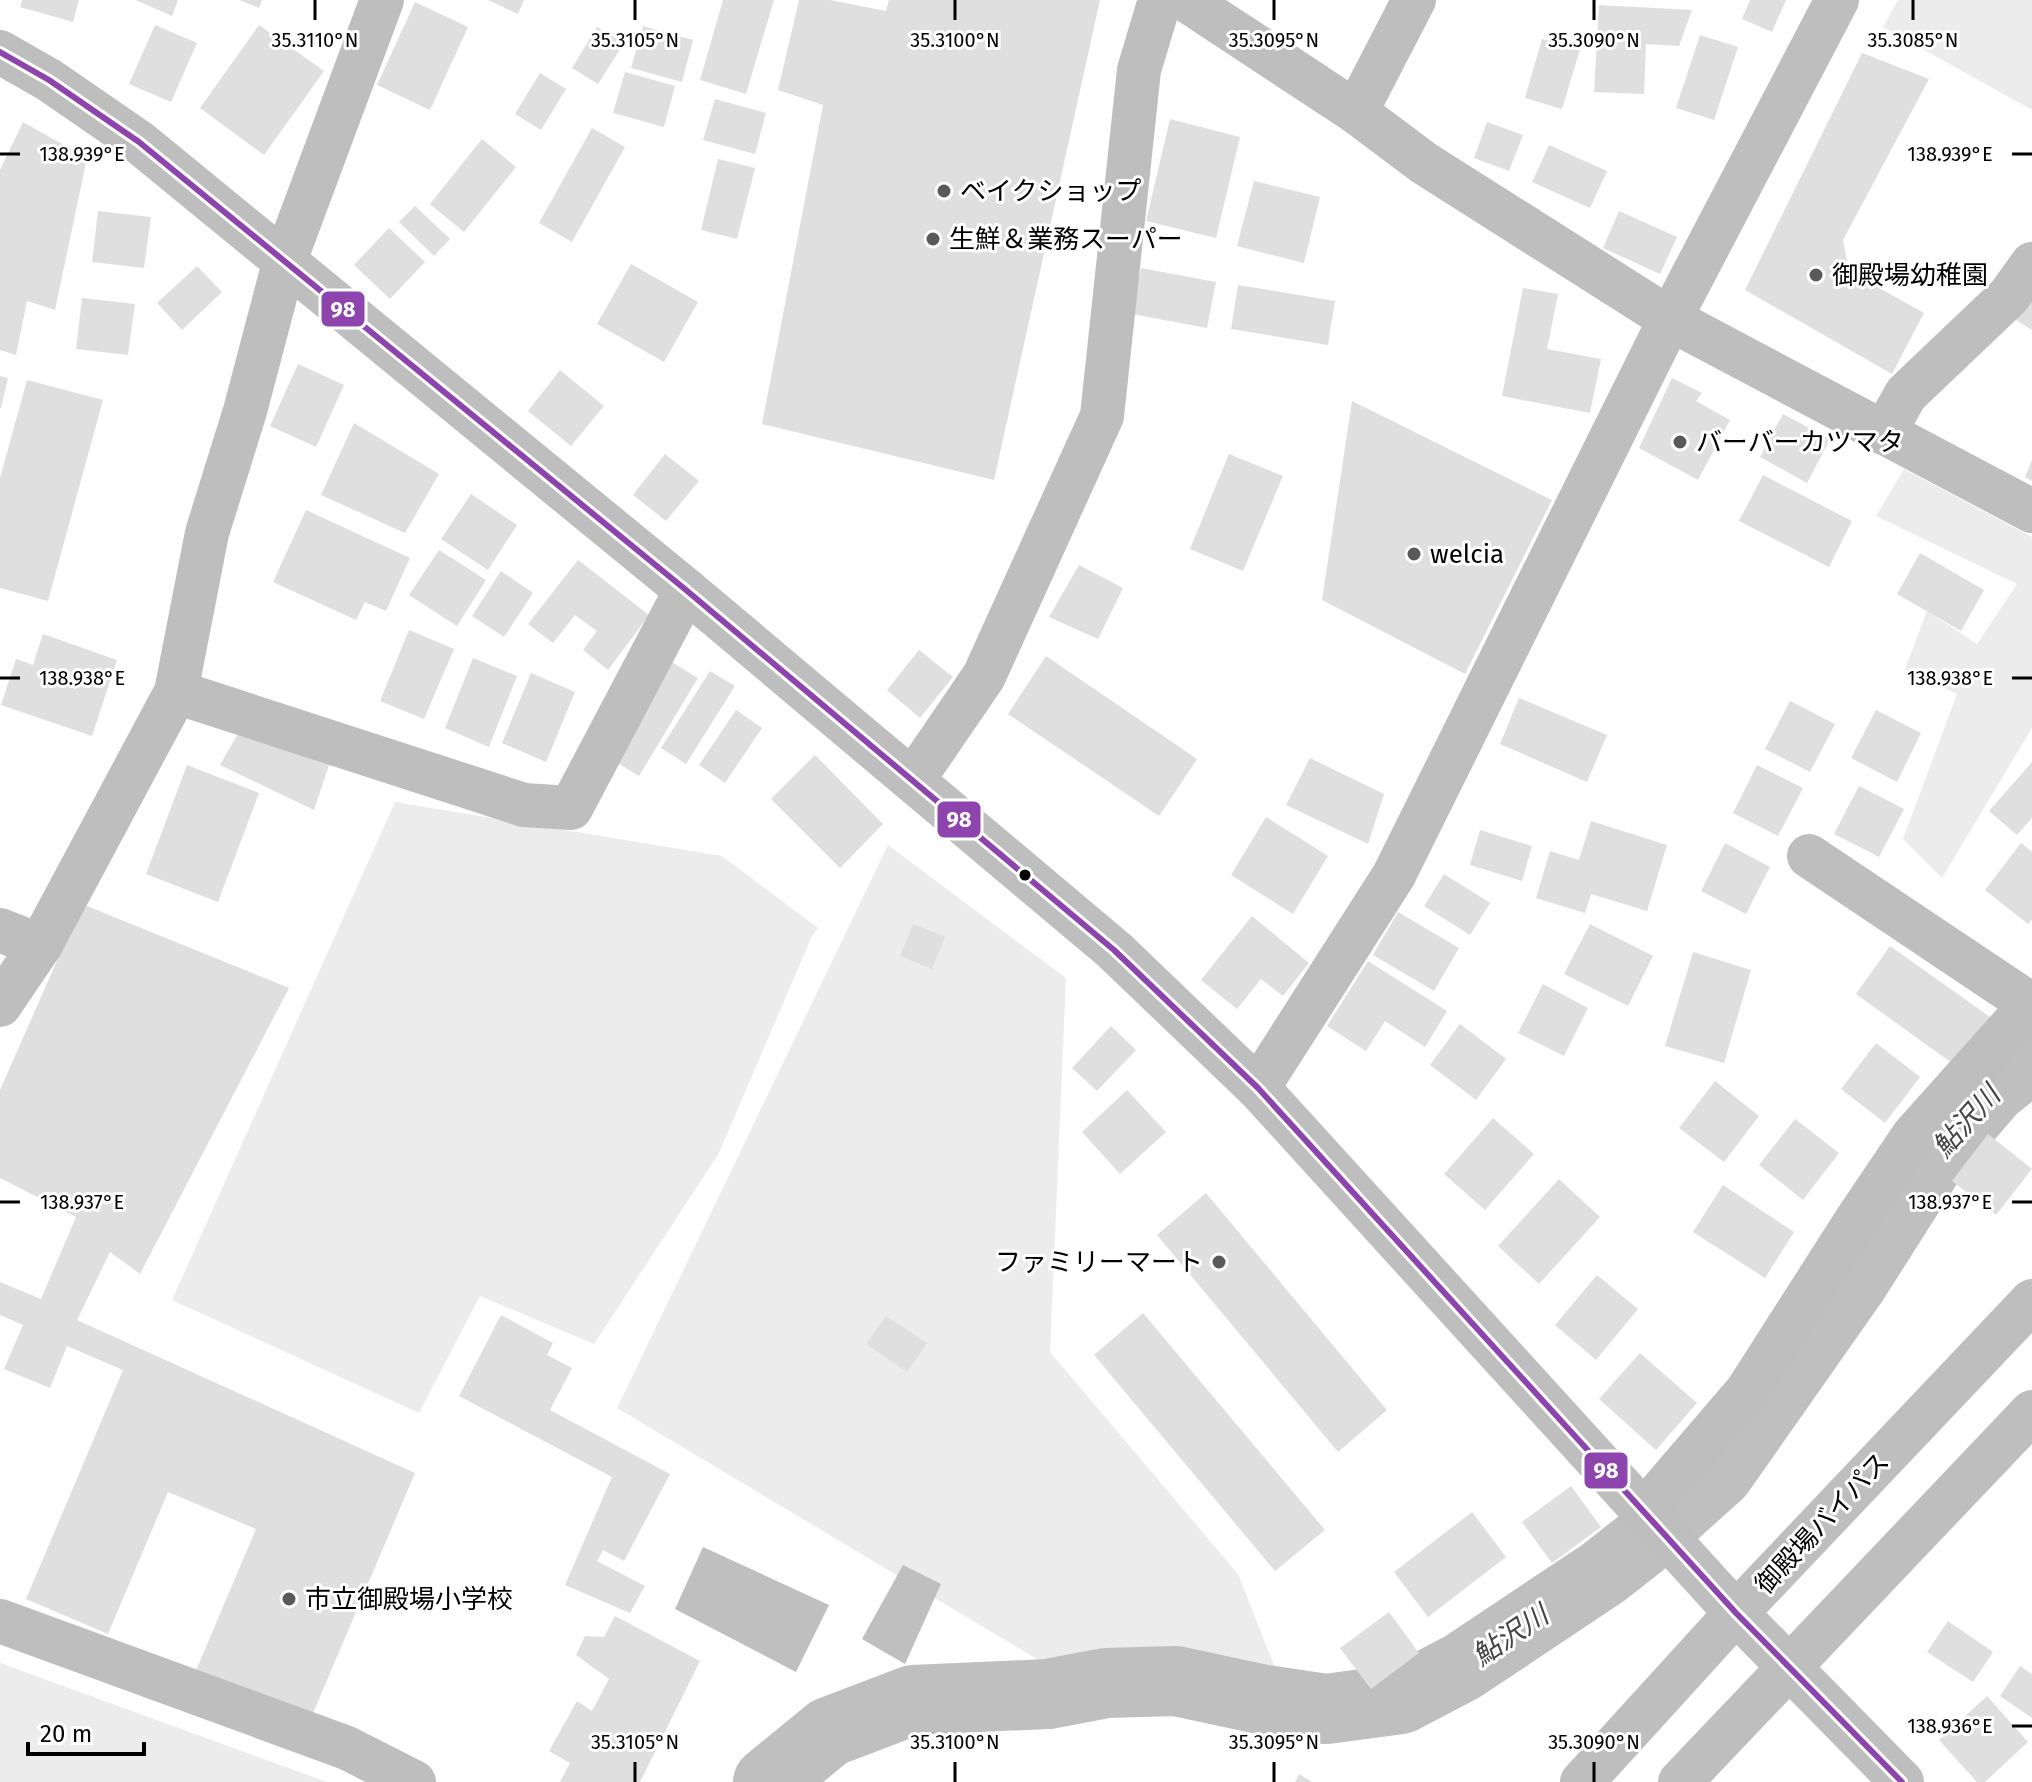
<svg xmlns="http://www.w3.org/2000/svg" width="2032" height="1782" font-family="'Fira Sans','Noto Sans JP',sans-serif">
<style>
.green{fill:#ececec}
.water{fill:#bfbfbf}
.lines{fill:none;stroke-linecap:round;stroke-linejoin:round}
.river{stroke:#bfbfbf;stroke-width:70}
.building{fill:#dfdfdf}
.minor{stroke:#bebebe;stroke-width:44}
.major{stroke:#bebebe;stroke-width:44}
.highway{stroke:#bebebe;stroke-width:44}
.bus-1-casing{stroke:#fff;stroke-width:12}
.bus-1{stroke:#8e44ad;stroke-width:6}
.ticks{fill:none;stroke:#000;stroke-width:3}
.poi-dot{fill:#595959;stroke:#fff;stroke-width:3}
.bus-dot{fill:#000;stroke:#fff;stroke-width:3}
.labels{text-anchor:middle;stroke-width:6;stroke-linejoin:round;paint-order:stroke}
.poi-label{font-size:26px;fill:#000;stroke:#fff;text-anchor:start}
.street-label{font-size:26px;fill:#000;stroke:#fff}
.water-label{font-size:28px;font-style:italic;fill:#444;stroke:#fff}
.ticks-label{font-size:20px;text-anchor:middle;fill:#000;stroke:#fff;stroke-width:6;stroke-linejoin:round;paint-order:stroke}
.line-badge{stroke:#fff;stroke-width:3}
.badge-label{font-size:22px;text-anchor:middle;font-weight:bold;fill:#fff}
</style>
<rect width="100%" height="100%" fill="#fff"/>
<g class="green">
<path d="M 1898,0 L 2032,0 L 2032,110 L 1883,27 Z"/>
<path d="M 1904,469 L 2032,537 L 2032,728 L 1942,878 L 1903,839 L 1957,694 L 1905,669 L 1927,611 L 1977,644 L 2017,584 L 1876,516 Z"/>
<path d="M 395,802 L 722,856 L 818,928 L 812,936 L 719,1153 L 594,1344 L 480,1296 L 419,1413 L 172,1300 Z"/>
<path d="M 888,845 L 1066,978 L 1050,1352 L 1238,1574 L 1281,1683 L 1052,1668 L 617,1408 Z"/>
<path d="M 0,1663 L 327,1782 L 0,1782 Z"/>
</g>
<g class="water">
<path d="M 703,1547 L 829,1605 L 796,1672 L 675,1609 Z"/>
<path d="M 903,1565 L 941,1584 L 905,1664 L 862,1639 Z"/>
</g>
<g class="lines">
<path class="river" d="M 768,1782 L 829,1732 L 913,1700 L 1048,1694 L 1106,1683 L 1176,1681 L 1265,1700 L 1326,1709 L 1401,1699 L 1462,1667 L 1603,1573 L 1640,1544 L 1719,1473 L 1853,1282 L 1930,1161 L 1993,1088 L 2032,1057"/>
</g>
<g class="building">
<path d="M 22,0 L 79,0 L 73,22 L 20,7 Z"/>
<path d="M 136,0 L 178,0 L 172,16 Z"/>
<path d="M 239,0 L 262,0 L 259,8 Z"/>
<path d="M 488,0 L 524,0 L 518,14 Z"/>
<path d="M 723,0 L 774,0 L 746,94 L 700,80 Z"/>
<path d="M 799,0 L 830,0 L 886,11 L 889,0 L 1100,0 L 994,480 L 762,424 L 823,105 L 778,90 Z"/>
<path d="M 1750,0 L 1786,0 L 1772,32 L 1742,19 Z"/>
<path d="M 415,2 L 468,27 L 430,110 L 377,85 Z"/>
<path d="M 1599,5 L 1692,10 L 1679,46 L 1646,44 L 1644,94 L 1594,92 Z"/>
<path d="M 155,25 L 197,43 L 171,102 L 129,84 Z"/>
<path d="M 259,25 L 324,71 L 264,155 L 200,108 Z"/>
<path d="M 643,26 L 693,40 L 682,82 L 631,68 Z"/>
<path d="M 597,27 L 624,43 L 598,84 L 572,68 Z"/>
<path d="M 1700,35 L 1738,47 L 1714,120 L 1676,108 Z"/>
<path d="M 1542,39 L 1580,50 L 1562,109 L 1525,98 Z"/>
<path d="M 1862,53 L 1929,79 L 1843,240 L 1849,271 L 1924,313 L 1892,374 L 1745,290 Z"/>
<path d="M 625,72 L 675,86 L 664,127 L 613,113 Z"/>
<path d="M 540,73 L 566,89 L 541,130 L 515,114 Z"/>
<path d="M 715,99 L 766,113 L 755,154 L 703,140 Z"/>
<path d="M 1170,119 L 1240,137 L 1216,238 L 1146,221 Z"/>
<path d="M 23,122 L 87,158 L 55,310 L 27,301 L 16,355 L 0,350 L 0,170 Z"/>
<path d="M 1487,122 L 1523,135 L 1509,171 L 1474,158 Z"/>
<path d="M 592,128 L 625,147 L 572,242 L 539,223 Z"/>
<path d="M 482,139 L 516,167 L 464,232 L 430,204 Z"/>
<path d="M 1549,145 L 1607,171 L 1590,208 L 1532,182 Z"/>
<path d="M 718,159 L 755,168 L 737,239 L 701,230 Z"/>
<path d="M 1254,181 L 1320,197 L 1304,263 L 1237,246 Z"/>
<path d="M 415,206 L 450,239 L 434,256 L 399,222 Z"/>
<path d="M 98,211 L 151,217 L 144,268 L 92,262 Z"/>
<path d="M 1619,211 L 1677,237 L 1660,274 L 1603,248 Z"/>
<path d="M 389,228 L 425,262 L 390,299 L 354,265 Z"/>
<path d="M 631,264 L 698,302 L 664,362 L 597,324 Z"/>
<path d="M 197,266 L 222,292 L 182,330 L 157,303 Z"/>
<path d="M 1141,268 L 1216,282 L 1207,328 L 1132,314 Z"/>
<path d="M 1238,285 L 1335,301 L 1328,345 L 1231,329 Z"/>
<path d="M 1523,288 L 1558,294 L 1547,349 L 1601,359 L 1590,413 L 1502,396 Z"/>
<path d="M 82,298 L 135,304 L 128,355 L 76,349 Z"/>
<path d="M 2032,301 L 2032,330 L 2016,320 Z"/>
<path d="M 298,364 L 344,385 L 316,447 L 270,426 Z"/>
<path d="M 560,370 L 604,406 L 571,446 L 528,411 Z"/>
<path d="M 0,376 L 8,378 L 1,408 L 0,408 Z"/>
<path d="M 1672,378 L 1702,393 L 1696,401 L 1730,420 L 1698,480 L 1639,448 Z"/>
<path d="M 27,380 L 103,400 L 48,601 L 0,588 L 0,478 Z"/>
<path d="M 1352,401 L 1552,500 L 1465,674 L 1322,600 Z"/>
<path d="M 1783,414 L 1830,439 L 1807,483 L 1760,457 Z"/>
<path d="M 354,423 L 439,474 L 405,533 L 321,495 Z"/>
<path d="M 665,454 L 699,481 L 666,521 L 633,495 Z"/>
<path d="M 1229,454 L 1283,476 L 1243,571 L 1190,549 Z"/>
<path d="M 2032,460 L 2032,481 L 2025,477 Z"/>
<path d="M 1763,475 L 1852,521 L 1829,567 L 1739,521 Z"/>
<path d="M 471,494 L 517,525 L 488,570 L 441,539 Z"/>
<path d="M 306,510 L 410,558 L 386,611 L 365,602 L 356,620 L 273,582 Z"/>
<path d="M 439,550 L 486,580 L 457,626 L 409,595 Z"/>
<path d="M 1920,553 L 1984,590 L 1961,631 L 1897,594 Z"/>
<path d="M 578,560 L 649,615 L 608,670 L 583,650 L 597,631 L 575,615 L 553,643 L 528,624 Z"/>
<path d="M 1079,565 L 1123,588 L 1098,639 L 1049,617 Z"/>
<path d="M 501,571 L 533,593 L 504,637 L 472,616 Z"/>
<path d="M 409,630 L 454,649 L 424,719 L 380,701 Z"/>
<path d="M 43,634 L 117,660 L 92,736 L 1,705 L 16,659 L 33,665 Z"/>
<path d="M 919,650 L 953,677 L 920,718 L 887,690 Z"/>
<path d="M 1046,656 L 1197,759 L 1159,816 L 1008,714 Z"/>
<path d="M 473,658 L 517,676 L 489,747 L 445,728 Z"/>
<path d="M 670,661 L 698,678 L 639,776 L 611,759 Z"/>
<path d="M 710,671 L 735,686 L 686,764 L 661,748 Z"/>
<path d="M 531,673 L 575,692 L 546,762 L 502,743 Z"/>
<path d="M 1519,698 L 1607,735 L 1587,782 L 1500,744 Z"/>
<path d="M 1790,701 L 1835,724 L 1810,772 L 1765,749 Z"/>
<path d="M 736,710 L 762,728 L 725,783 L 699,765 Z"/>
<path d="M 1876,710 L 1921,733 L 1897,782 L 1851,758 Z"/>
<path d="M 240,730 L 330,762 L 314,810 L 220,765 Z"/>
<path d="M 815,755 L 883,824 L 840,868 L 771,799 Z"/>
<path d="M 1310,758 L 1384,794 L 1368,844 L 1286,805 Z"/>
<path d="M 2032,762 L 2032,818 L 2017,835 L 1989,811 Z"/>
<path d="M 187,765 L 259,793 L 218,902 L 146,874 Z"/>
<path d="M 1757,765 L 1803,788 L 1778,836 L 1733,813 Z"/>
<path d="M 1859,786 L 1904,809 L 1879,857 L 1834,834 Z"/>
<path d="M 1266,817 L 1328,856 L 1293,914 L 1231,875 Z"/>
<path d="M 1591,821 L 1667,845 L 1647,911 L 1591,894 L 1585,913 L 1536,898 L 1550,851 L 1579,860 Z"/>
<path d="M 1480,830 L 1532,846 L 1522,881 L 1470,865 Z"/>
<path d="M 1725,843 L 1770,867 L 1746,914 L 1701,891 Z"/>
<path d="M 2021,843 L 2032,852 L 2032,920 L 2028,924 L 1985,890 Z"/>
<path d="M 1444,874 L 1490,903 L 1470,935 L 1424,906 Z"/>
<path d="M 82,904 L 289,988 L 140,1274 L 110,1252 L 77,1320 L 415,1473 L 308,1725 L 194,1675 L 256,1529 L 168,1492 L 108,1634 L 26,1599 L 123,1370 L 67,1346 L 50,1388 L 4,1369 L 23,1325 L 0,1315 L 0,1282 L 41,1299 L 76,1217 L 0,1178 L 0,1090 Z"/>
<path d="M 1398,912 L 1459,948 L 1434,991 L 1373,955 Z"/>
<path d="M 1252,916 L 1309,963 L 1283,996 L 1261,979 L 1237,1009 L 1201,980 Z"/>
<path d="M 913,924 L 945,937 L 932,969 L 900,956 Z"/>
<path d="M 1590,924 L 1653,956 L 1628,1006 L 1564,974 Z"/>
<path d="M 1890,946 L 1990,1017 L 1956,1066 L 1856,994 Z"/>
<path d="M 1693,952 L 1751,970 L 1724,1063 L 1665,1046 Z"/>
<path d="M 1368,961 L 1447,1011 L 1425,1047 L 1385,1021 L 1366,1051 L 1327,1026 Z"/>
<path d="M 1543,984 L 1588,1008 L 1564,1056 L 1518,1033 Z"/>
<path d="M 1460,1024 L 1506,1059 L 1476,1100 L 1430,1065 Z"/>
<path d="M 1111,1026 L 1136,1050 L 1097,1091 L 1072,1068 Z"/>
<path d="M 1876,1043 L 1920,1077 L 1885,1123 L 1841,1089 Z"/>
<path d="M 1715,1081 L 1759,1116 L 1724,1162 L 1679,1128 Z"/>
<path d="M 1127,1090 L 1166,1132 L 1120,1174 L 1082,1132 Z"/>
<path d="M 1493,1118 L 1534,1154 L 1485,1210 L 1444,1174 Z"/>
<path d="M 1795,1119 L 1839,1153 L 1803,1200 L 1759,1165 Z"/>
<path d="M 1988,1134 L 2032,1169 L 1996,1215 L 1952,1181 Z"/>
<path d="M 1559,1179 L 1600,1217 L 1539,1284 L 1498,1246 Z"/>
<path d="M 1723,1185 L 1794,1232 L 1765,1278 L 1693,1232 Z"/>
<path d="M 1206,1193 L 1387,1410 L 1338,1452 L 1157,1235 Z"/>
<path d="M 1597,1275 L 1638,1309 L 1596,1360 L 1555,1325 Z"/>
<path d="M 1143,1313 L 1325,1530 L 1275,1571 L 1094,1355 Z"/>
<path d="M 501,1315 L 553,1343 L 547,1355 L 572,1368 L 550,1410 L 670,1474 L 624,1561 L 603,1550 L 597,1561 L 645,1586 L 630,1613 L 565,1585 L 612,1477 L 459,1396 Z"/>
<path d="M 886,1316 L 927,1343 L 907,1372 L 866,1344 Z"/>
<path d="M 1640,1353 L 1697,1403 L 1656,1450 L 1599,1399 Z"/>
<path d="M 1571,1486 L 1601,1527 L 1552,1563 L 1522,1522 Z"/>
<path d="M 1472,1512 L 1506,1557 L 1428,1617 L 1394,1572 Z"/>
<path d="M 1389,1612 L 1419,1653 L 1371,1689 L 1340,1648 Z"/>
<path d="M 615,1616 L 700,1661 L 640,1782 L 560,1782 L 570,1763 L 549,1751 L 577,1701 L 592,1711 L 609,1679 L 576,1655 L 585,1636 L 604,1637 Z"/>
<path d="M 1948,1621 L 1993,1652 L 1973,1682 L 1927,1652 Z"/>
<path d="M 2020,1666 L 2032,1674 L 2032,1718 L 2000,1696 Z"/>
<path d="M 1987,1696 L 2028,1742 L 1985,1782 L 1977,1782 L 1939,1740 Z"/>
<path d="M 1299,1774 L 1312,1782 L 1295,1782 Z"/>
</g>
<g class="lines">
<g class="minor">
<path d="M 1186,0 L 1356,112 L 1424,163 L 1670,319 L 2032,511"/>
<path d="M 1356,112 L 1414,0"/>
<path d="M 1884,433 L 1906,394 L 2009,296 L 2032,264"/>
<path d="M 176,692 L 524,805 L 571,808 L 686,590"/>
<path d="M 913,780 L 984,676 L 1102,416 L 1139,70 L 1160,0"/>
<path d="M 1809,856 L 2030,1004"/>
<path d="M 0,930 L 40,946"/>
<path d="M 0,1005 L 40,946 L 176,692 L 207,533 L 245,411 L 284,263 L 382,0"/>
<path d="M 1258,1088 L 1394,875 L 1670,319 L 1837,0"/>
<path d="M 1645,1510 L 1747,1391 L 1857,1219 L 1913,1136 L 2032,1003"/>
<path d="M 0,1621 L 347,1748 L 414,1782"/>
</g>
<path class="major" d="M 0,52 L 49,80 L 139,142 L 686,590 L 1114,950 L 1258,1088 L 1736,1613 L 1902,1782"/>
<g class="highway">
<path d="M 1582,1782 L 1736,1613 L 2032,1301"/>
<path d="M 1680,1782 L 2032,1412"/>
</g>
<defs>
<path id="bus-1" d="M 0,52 L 49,80 L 139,142 L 686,590 L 1114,950 L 1258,1088 L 1736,1613 L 1902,1782"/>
</defs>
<use href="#bus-1" class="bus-1-casing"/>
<use href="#bus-1" class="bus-1"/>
</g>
<path class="ticks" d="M 315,0 L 315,20M 635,0 L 635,20M 955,0 L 955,20M 1274,0 L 1274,20M 1594,0 L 1594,20M 1913,0 L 1913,20M 0,154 L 20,154M 2012,154 L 2032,154M 0,678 L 20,678M 2012,678 L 2032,678M 0,1202 L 20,1202M 2012,1202 L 2032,1202M 2012,1726 L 2032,1726M 635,1762 L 635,1782M 955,1762 L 955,1782M 1274,1762 L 1274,1782M 1594,1762 L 1594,1782"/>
<g class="poi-dot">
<circle cx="944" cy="191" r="8"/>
<circle cx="933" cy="239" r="8"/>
<circle cx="1816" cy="275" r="8"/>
<circle cx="1680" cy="442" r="8"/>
<circle cx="1414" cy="554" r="8"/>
<circle cx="1219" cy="1262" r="8"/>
<circle cx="289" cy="1599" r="8"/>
</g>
<circle class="bus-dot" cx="1025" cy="875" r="7"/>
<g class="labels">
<g class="poi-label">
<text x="960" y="200">ベイクショップ</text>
<text x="949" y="248">生鮮＆業務スーパー</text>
<text x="1832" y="284">御殿場幼稚園</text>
<text x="1696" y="451">バーバーカツマタ</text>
<text x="1430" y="563">welcia</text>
<text x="1203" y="1271" text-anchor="end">ファミリーマート</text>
<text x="305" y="1608">市立御殿場小学校</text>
</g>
<g class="street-label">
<text transform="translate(1822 1523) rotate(-47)" y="9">御殿場バイパス</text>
</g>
<g class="water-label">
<text transform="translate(1966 1121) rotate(-48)" y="10">鮎沢川</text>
<text transform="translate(1510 1635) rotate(-34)" y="10">鮎沢川</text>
</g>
</g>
<g class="ticks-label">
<text x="315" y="47">35.3110°N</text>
<text x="635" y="47">35.3105°N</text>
<text x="955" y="47">35.3100°N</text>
<text x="1274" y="47">35.3095°N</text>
<text x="1594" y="47">35.3090°N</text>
<text x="1913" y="47">35.3085°N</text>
<text x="1950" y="161">138.939°E</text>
<text x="82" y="161">138.939°E</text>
<text x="1950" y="685">138.938°E</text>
<text x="82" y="685">138.938°E</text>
<text x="1950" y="1209">138.937°E</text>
<text x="82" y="1209">138.937°E</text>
<text x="1950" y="1733">138.936°E</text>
<text x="635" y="1749">35.3105°N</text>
<text x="955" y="1749">35.3100°N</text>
<text x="1274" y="1749">35.3095°N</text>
<text x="1594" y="1749">35.3090°N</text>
</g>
<g class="line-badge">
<rect x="320" y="290" width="46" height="38" rx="8" fill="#8e44ad"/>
<rect x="936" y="800" width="46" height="39" rx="8" fill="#8e44ad"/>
<rect x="1583" y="1451" width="46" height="39" rx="8" fill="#8e44ad"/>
</g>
<g class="badge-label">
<text x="343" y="317">98</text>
<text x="959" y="827">98</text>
<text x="1606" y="1478">98</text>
</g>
<path d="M28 1742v12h116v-12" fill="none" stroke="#000000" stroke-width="4"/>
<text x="40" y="1742" font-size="24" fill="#000000" stroke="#ffffff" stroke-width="6" paint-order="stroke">20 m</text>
</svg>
